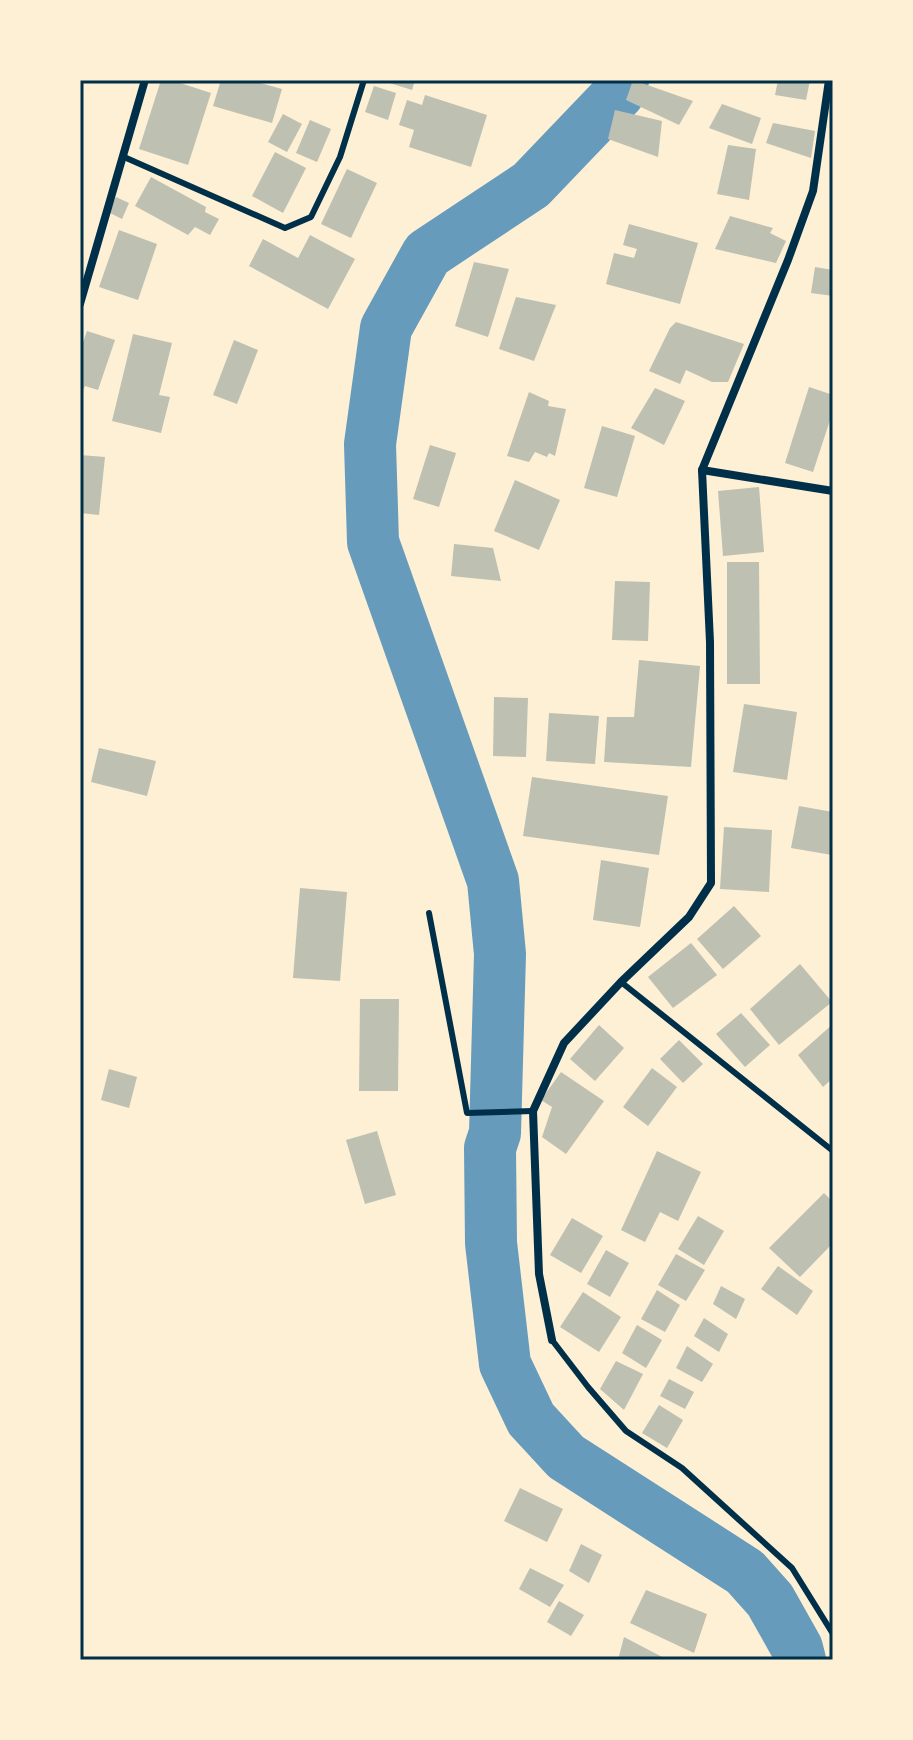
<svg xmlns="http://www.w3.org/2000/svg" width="913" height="1740" font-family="Signika,sans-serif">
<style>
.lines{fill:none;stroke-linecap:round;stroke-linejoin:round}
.river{stroke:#669bbc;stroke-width:52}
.building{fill:#bec0b2}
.service{stroke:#003049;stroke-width:6}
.minor{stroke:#003049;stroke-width:8}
.neatline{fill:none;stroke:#003049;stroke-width:3}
</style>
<rect width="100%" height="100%" fill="#fdf0d5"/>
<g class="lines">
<path class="river" d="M 623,80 L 619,93 L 531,185 L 427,254 L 386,328 L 370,444 L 373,542 L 493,881 L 500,954 L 495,1133 L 490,1148 L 491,1243 L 505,1364 L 531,1419 L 566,1457 L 745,1572 L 770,1600 L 797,1648 L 800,1660"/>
</g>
<g class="building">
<path d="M 161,80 L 171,80 L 211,93 L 188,165 L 139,149 Z"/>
<path d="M 221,80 L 250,80 L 282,89 L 272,123 L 213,106 Z"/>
<path d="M 380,80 L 415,80 L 412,90 Z"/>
<path d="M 633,80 L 693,101 L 679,125 L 626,100 Z"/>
<path d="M 778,80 L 810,80 L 806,100 L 775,95 Z"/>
<path d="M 374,86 L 396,93 L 388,120 L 365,112 Z"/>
<path d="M 425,95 L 487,115 L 471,167 L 409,147 L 414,130 L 399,125 L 407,100 L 422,105 Z"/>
<path d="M 722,104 L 761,118 L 752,144 L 709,128 Z"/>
<path d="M 615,110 L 662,121 L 658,157 L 608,139 Z"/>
<path d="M 283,114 L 302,124 L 287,152 L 268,142 Z"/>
<path d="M 310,120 L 331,129 L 317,162 L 296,153 Z"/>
<path d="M 773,123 L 815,131 L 811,158 L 766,143 Z"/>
<path d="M 728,145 L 756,149 L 749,200 L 717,194 Z"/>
<path d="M 275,152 L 306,168 L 283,213 L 252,196 Z"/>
<path d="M 347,169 L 377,183 L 351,238 L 321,224 Z"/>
<path d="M 151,177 L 206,207 L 205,212 L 219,219 L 210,235 L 195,227 L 188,235 L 135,206 Z"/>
<path d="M 116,197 L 129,203 L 122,219 L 108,212 Z"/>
<path d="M 730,216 L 773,228 L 770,233 L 786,241 L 776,263 L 715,249 Z"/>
<path d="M 629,224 L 698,243 L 680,304 L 606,284 L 614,253 L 634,258 L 637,249 L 623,245 Z"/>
<path d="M 119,230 L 157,244 L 138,300 L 99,287 Z"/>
<path d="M 310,235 L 355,259 L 328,309 L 249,266 L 263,239 L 298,258 Z"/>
<path d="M 474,262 L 509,269 L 488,337 L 455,326 Z"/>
<path d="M 815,267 L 833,270 L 833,296 L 811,293 Z"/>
<path d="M 516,297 L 556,305 L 534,361 L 499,349 Z"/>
<path d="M 676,322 L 744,344 L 728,382 L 712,382 L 686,370 L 680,384 L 649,371 L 670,328 Z"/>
<path d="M 87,331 L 115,340 L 98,390 L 85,386 L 80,397 L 80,351 Z"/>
<path d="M 133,334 L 172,343 L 159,395 L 170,397 L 161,433 L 112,421 Z"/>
<path d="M 234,340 L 258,350 L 237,404 L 213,395 Z"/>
<path d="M 809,387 L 833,395 L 833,411 L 813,472 L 785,463 Z"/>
<path d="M 655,388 L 685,401 L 664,445 L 631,428 Z"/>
<path d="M 529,392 L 549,401 L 548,406 L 566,409 L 555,456 L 549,453 L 547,457 L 535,452 L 529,462 L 507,456 Z"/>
<path d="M 602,426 L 635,436 L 617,497 L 584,488 Z"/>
<path d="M 430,445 L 456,453 L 439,507 L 413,499 Z"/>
<path d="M 80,455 L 105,457 L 99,515 L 80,513 Z"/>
<path d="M 515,480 L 560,500 L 539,550 L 494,531 Z"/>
<path d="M 759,487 L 764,552 L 723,556 L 718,491 Z"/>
<path d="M 454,544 L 493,548 L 501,581 L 451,576 Z"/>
<path d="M 727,562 L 759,562 L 760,684 L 727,684 Z"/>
<path d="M 615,581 L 650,582 L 648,641 L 612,640 Z"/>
<path d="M 639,660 L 700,666 L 691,767 L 604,762 L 607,717 L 634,717 Z"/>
<path d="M 494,697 L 528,698 L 526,757 L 493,756 Z"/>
<path d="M 744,704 L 797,712 L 787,780 L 733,772 Z"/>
<path d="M 549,713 L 599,716 L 595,764 L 546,761 Z"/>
<path d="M 99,748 L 156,761 L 147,796 L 91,782 Z"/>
<path d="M 532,777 L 668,796 L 659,855 L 523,836 Z"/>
<path d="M 799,806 L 833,812 L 832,855 L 791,848 Z"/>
<path d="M 724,827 L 772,830 L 769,892 L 720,889 Z"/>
<path d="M 601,860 L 649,868 L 640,927 L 593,920 Z"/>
<path d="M 300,888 L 347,892 L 340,981 L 293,978 Z"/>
<path d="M 734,906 L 761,936 L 723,969 L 697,939 Z"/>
<path d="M 691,943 L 717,975 L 673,1008 L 648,977 Z"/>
<path d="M 800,964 L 832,1002 L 779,1045 L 750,1009 Z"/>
<path d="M 360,999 L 399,999 L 398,1091 L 359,1091 Z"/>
<path d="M 741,1013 L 770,1045 L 745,1067 L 716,1034 Z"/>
<path d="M 833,1024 L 833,1078 L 823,1087 L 798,1055 Z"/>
<path d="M 599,1025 L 624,1048 L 595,1081 L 570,1059 Z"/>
<path d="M 679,1040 L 703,1064 L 683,1083 L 660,1059 Z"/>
<path d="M 652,1068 L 677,1087 L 648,1126 L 623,1107 Z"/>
<path d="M 109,1069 L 137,1077 L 129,1108 L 101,1100 Z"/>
<path d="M 561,1072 L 604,1101 L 566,1154 L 542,1137 L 552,1107 L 541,1100 Z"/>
<path d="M 377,1131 L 396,1195 L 365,1204 L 346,1140 Z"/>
<path d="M 657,1151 L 701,1172 L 678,1221 L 660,1212 L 645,1242 L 621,1230 Z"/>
<path d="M 824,1193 L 833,1202 L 833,1243 L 800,1277 L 769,1248 Z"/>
<path d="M 698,1216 L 724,1231 L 704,1265 L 678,1249 Z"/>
<path d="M 572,1218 L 603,1236 L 581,1273 L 550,1255 Z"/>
<path d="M 606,1250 L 629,1263 L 610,1297 L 587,1284 Z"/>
<path d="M 676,1254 L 705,1270 L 686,1301 L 658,1285 Z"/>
<path d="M 778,1266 L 813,1291 L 797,1315 L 761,1289 Z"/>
<path d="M 721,1286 L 745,1299 L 736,1319 L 713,1304 Z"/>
<path d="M 657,1290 L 680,1305 L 665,1332 L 641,1319 Z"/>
<path d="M 583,1292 L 621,1317 L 599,1352 L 560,1327 Z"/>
<path d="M 704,1318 L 728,1334 L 719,1352 L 694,1336 Z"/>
<path d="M 637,1325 L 662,1340 L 646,1368 L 622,1353 Z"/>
<path d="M 687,1346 L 713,1364 L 702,1382 L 676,1368 Z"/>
<path d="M 616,1361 L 643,1374 L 624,1410 L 600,1389 Z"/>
<path d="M 669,1379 L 694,1392 L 685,1409 L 660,1396 Z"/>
<path d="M 659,1405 L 683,1420 L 667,1448 L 642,1433 Z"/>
<path d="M 520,1488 L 563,1509 L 547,1542 L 504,1521 Z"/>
<path d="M 581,1544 L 602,1555 L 589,1583 L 569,1571 Z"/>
<path d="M 530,1568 L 564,1585 L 550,1607 L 519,1589 Z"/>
<path d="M 646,1590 L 707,1614 L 694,1653 L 630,1623 Z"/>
<path d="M 559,1601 L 584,1615 L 571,1636 L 547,1622 Z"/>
<path d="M 624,1637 L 668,1660 L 618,1660 Z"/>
</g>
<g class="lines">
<g class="service">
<path d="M 124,157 L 285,228 L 311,217 L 340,157 L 364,80"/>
<path d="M 429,913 L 467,1113 L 533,1111"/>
<path d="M 621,982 L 833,1151"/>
<path d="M 552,1340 L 588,1387 L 626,1431 L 682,1468 L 792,1568 L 833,1634"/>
</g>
<g class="minor">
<path d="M 80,304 L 145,80"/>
<path d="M 702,470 L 833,491"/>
<path d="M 552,1340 L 539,1274 L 533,1111 L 564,1043 L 621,982 L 689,917 L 711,883 L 710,642 L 702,470 L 788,260 L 813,191 L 829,80"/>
</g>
</g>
<rect width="913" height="1740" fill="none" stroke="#fdf0d5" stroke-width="164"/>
<rect x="82" y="82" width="749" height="1576" class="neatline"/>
</svg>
